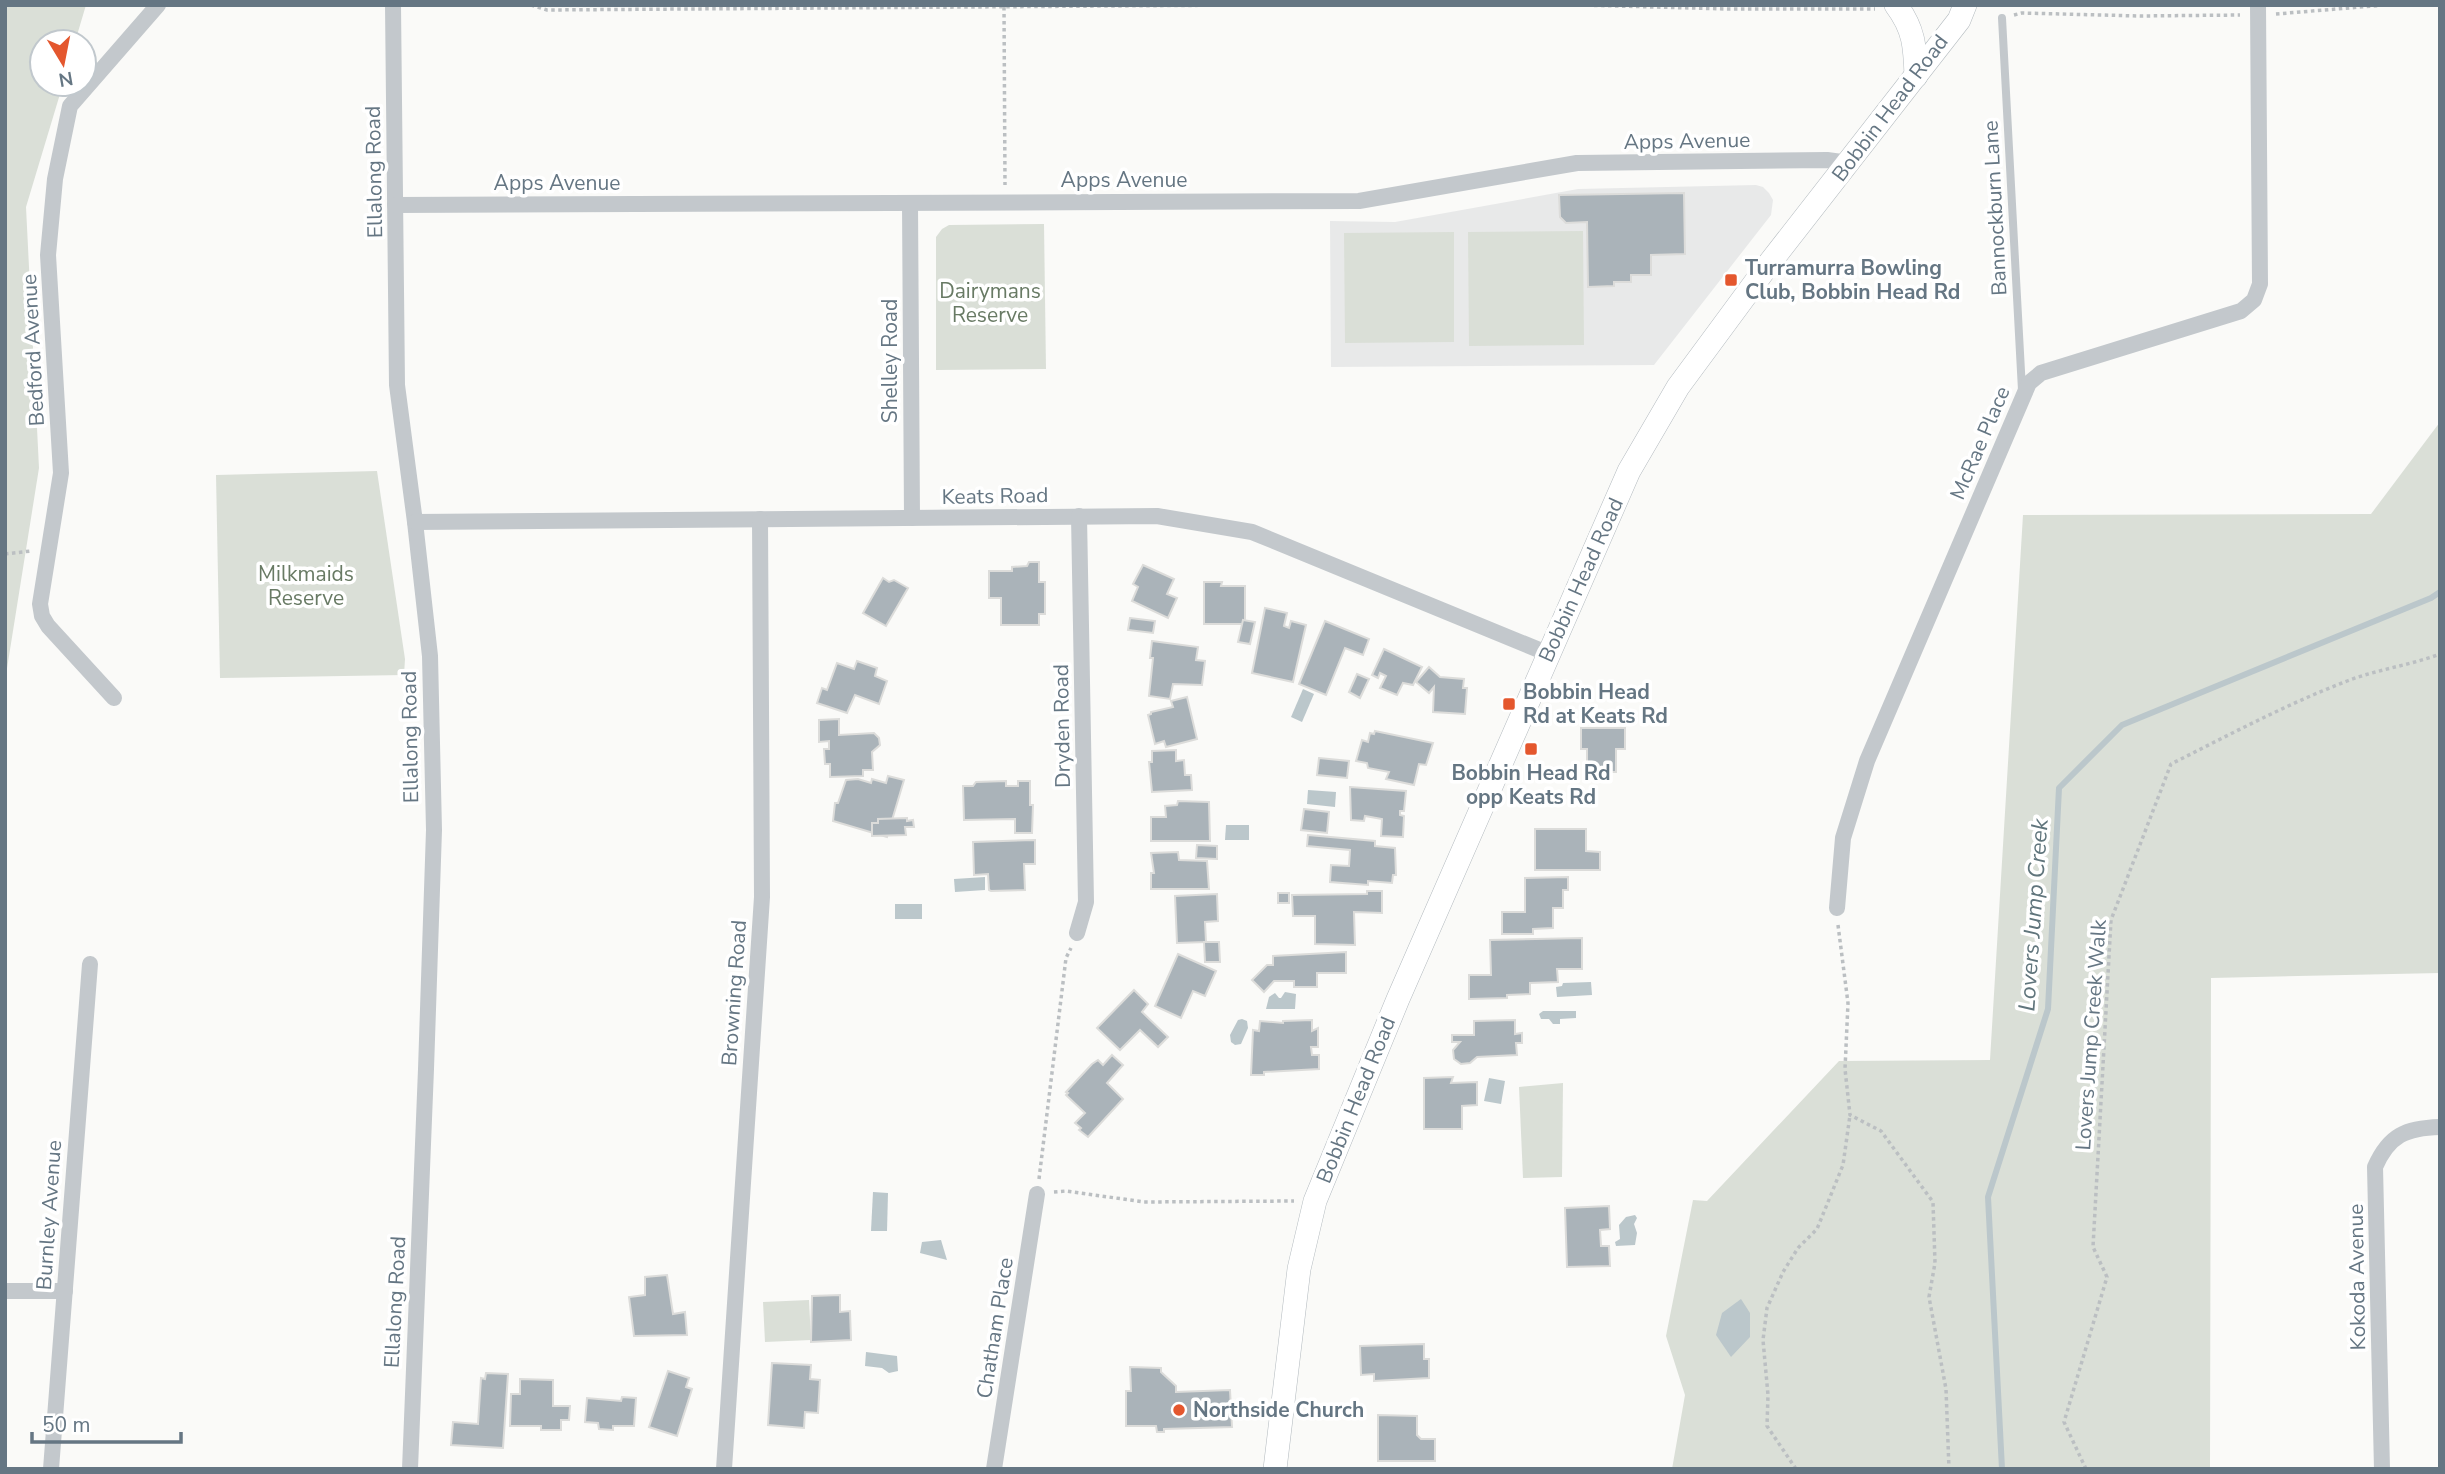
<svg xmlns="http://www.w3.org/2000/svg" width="2445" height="1474" font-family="'Nunito Sans',sans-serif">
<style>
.built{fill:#e8e9e9}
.green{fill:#dadfd7}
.water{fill:#bbc7cb}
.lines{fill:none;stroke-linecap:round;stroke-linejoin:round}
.stream{stroke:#bbc7cb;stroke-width:6}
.building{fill:#aab3b9;stroke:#dcdcda;stroke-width:2}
.secondary-casing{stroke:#b3babf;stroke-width:24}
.path{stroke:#bbbfc2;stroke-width:3.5;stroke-dasharray:3.5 3.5;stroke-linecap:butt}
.service{stroke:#c3c8cc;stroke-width:8}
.minor{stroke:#c3c8cc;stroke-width:16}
.secondary{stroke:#fff;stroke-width:23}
.poi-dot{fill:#e4572e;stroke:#fff;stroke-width:2.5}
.labels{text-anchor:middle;stroke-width:7;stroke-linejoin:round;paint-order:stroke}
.street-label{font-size:21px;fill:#657683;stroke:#fff}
.poi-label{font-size:21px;font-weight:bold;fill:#657683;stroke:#fff;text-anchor:start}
.park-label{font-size:21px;fill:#687a64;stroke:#fff}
.water-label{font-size:23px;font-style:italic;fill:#60757c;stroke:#fff}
</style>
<rect width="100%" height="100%" fill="#fafaf8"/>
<path class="built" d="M 1756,185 L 1763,187 L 1769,193 L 1773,200 L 1771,215 L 1654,365 L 1331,367 L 1330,221 L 1395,222 L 1578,189 Z"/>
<g class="green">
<path d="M 5,5 L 86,5 L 75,42 L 42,42 L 42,84 L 63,84 L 26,207 L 39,468 L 5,681 Z"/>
<path d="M 1044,224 L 1046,369 L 936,370 L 936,237 L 942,229 L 949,225 Z"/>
<path d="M 1583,231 L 1584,345 L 1469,346 L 1468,232 Z"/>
<path d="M 1454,232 L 1454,342 L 1345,343 L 1344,233 Z"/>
<path d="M 2440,422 L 2440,973 L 2211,978 L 2210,1469 L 1672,1469 L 1685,1395 L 1666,1336 L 1693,1200 L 1707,1201 L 1839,1061 L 1990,1060 L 2023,515 L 2371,514 Z"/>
<path d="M 377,471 L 405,659 L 404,675 L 220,678 L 216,475 Z"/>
<path d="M 1563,1083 L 1562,1177 L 1523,1178 L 1519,1087 Z"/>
<path d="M 809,1300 L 811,1340 L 765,1342 L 763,1302 Z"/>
</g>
<g class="water">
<path d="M 1303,689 L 1314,694 L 1302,722 L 1291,717 Z"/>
<path d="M 1308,790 L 1336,792 L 1335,807 L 1307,804 Z"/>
<path d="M 1226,825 L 1249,825 L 1249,840 L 1225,840 Z"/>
<path d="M 985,877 L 985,890 L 955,892 L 954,879 Z"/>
<rect x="895" y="904" width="27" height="15"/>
<path d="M 1591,982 L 1592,995 L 1557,997 L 1556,987 L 1562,986 L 1563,983 Z"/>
<path d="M 1285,992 L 1296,994 L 1295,1009 L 1266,1009 L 1269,997 L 1275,993 L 1279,998 L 1281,998 Z"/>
<path d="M 1543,1011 L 1576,1011 L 1576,1018 L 1560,1019 L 1560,1024 L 1553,1024 L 1549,1019 L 1541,1019 L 1539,1014 Z"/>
<path d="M 1242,1019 L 1247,1021 L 1248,1028 L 1241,1044 L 1235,1045 L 1231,1042 L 1230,1035 L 1238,1020 Z"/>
<path d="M 1489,1078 L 1505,1081 L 1501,1104 L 1484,1101 Z"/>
<path d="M 873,1192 L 888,1193 L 887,1231 L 871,1231 Z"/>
<path d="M 1635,1215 L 1637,1218 L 1634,1224 L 1637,1233 L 1635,1245 L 1616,1246 L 1615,1242 L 1620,1239 L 1619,1225 L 1626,1217 Z"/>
<path d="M 941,1240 L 947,1260 L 920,1253 L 922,1242 Z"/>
<path d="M 1741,1299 L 1750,1313 L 1750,1337 L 1731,1357 L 1716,1335 L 1722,1313 Z"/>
<path d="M 866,1352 L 897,1356 L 898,1371 L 889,1373 L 882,1368 L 865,1366 Z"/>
</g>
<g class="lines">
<path class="stream" d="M 2002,1469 L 1988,1197 L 2048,1009 L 2059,788 L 2122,725 L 2431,598 L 2440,592"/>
</g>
<g class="building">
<path d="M 1684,193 L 1685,254 L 1651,255 L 1651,275 L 1631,275 L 1631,282 L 1614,282 L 1614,286 L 1588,287 L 1587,222 L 1566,223 L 1560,217 L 1559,195 Z"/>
<path d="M 1029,562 L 1039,562 L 1039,582 L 1045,582 L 1045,614 L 1039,614 L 1039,625 L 1001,625 L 1001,598 L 989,598 L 989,571 L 1012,571 L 1012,567 L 1027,566 Z"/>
<path d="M 1143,565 L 1174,579 L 1167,594 L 1177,598 L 1168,618 L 1132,601 L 1138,587 L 1133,584 Z"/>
<path d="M 883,578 L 889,582 L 894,580 L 908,588 L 886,626 L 863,613 Z"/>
<path d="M 1204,582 L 1222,582 L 1221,586 L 1245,586 L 1245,624 L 1204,624 Z"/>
<path d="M 1265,608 L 1287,613 L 1284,626 L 1289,628 L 1291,621 L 1306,625 L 1293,682 L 1252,673 Z"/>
<path d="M 1130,618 L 1155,621 L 1153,633 L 1128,630 Z"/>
<path d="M 1243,620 L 1255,622 L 1250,644 L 1238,642 Z"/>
<path d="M 1325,621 L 1369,639 L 1363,655 L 1345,648 L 1326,695 L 1299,684 Z"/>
<path d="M 1152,641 L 1198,647 L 1196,660 L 1205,661 L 1202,685 L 1173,684 L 1170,699 L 1149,696 L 1153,658 L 1150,658 Z"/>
<path d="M 1384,649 L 1422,667 L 1413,685 L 1403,683 L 1397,695 L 1380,688 L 1386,676 L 1380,673 L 1378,678 L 1372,675 Z"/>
<path d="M 857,661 L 877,668 L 875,676 L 887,681 L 879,704 L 855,695 L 847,713 L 817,703 L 822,688 L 827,690 L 837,663 L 854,669 Z"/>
<path d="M 1429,667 L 1440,677 L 1464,679 L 1463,688 L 1467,688 L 1465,714 L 1433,712 L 1434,687 L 1429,693 L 1416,682 Z"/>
<path d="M 1357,674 L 1369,679 L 1360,698 L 1349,692 Z"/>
<path d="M 1187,697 L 1197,739 L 1166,747 L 1164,741 L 1155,744 L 1148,715 L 1151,714 L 1151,712 L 1173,707 L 1171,701 Z"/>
<path d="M 839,719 L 839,735 L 874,733 L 879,738 L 880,745 L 872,752 L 873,770 L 863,770 L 863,776 L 830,777 L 830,764 L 825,764 L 824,749 L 829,749 L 829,741 L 819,742 L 819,720 Z"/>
<path d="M 1581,728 L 1625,728 L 1625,749 L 1616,749 L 1616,772 L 1587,772 L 1587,749 L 1581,749 Z"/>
<path d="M 1375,731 L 1433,743 L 1426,765 L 1419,764 L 1414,785 L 1386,779 L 1389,772 L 1368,768 L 1367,763 L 1356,761 L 1362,740 L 1368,742 L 1370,733 L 1374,734 Z"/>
<path d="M 1176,750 L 1176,761 L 1184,760 L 1185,775 L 1191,775 L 1192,790 L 1152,792 L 1149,762 L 1152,762 L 1152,751 Z"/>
<path d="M 1319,758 L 1349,761 L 1347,778 L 1317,775 Z"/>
<path d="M 888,776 L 904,780 L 887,837 L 833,821 L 835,803 L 838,803 L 846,780 L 858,779 L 871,783 L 872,779 L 886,783 Z"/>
<path d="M 1006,781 L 1006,786 L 1018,786 L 1018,781 L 1030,781 L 1030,805 L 1033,805 L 1032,833 L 1015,833 L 1015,819 L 964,820 L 963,786 L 973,786 L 976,782 Z"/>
<path d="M 1350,787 L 1406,791 L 1404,811 L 1400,811 L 1400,815 L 1404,816 L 1403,837 L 1381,836 L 1382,819 L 1365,816 L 1364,821 L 1351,820 Z"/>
<path d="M 1178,801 L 1209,802 L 1210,841 L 1151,841 L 1151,817 L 1166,817 L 1165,806 L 1177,805 Z"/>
<path d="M 1304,809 L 1329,812 L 1327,833 L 1301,830 Z"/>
<path d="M 907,818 L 907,821 L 913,820 L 914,827 L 905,827 L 906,835 L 872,836 L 872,823 L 878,823 L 878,819 Z"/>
<path d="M 1535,829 L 1586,829 L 1586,851 L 1600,852 L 1600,870 L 1535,870 Z"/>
<path d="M 1308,835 L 1375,841 L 1375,846 L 1395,848 L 1396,875 L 1393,875 L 1392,883 L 1368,881 L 1368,885 L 1330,882 L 1331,865 L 1349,866 L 1350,850 L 1307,846 Z"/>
<path d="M 1035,840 L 1035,864 L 1024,864 L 1025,890 L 991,891 L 989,890 L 988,874 L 974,875 L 973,842 Z"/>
<path d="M 1197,845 L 1217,846 L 1217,859 L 1196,858 Z"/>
<path d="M 1178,852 L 1179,860 L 1207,861 L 1209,889 L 1151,889 L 1151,873 L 1154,873 L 1151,853 Z"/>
<path d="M 1568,877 L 1568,890 L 1563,890 L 1563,908 L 1553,908 L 1553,928 L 1533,929 L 1533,934 L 1502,934 L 1502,912 L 1525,912 L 1525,878 Z"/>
<path d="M 1367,891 L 1382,891 L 1382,913 L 1354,912 L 1355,945 L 1315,944 L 1315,916 L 1293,916 L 1292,895 L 1367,894 Z"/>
<rect x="1278" y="893" width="11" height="10"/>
<path d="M 1217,894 L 1218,921 L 1205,922 L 1206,942 L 1177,943 L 1175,896 Z"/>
<path d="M 1582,938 L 1582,969 L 1557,969 L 1558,982 L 1530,983 L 1530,994 L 1507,995 L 1507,998 L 1469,999 L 1469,975 L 1491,975 L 1490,940 Z"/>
<path d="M 1204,942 L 1219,942 L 1220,962 L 1205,962 Z"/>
<path d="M 1346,952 L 1346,973 L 1317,973 L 1317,987 L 1294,987 L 1294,981 L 1274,981 L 1264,992 L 1252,980 L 1267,965 L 1273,965 L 1273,956 Z"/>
<path d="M 1178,954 L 1216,971 L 1205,996 L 1193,991 L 1181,1018 L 1155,1006 Z"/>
<path d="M 1134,990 L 1148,1004 L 1142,1012 L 1168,1037 L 1158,1047 L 1140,1030 L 1120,1050 L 1097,1028 Z"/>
<path d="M 1312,1020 L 1312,1031 L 1318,1028 L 1318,1047 L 1311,1047 L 1312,1055 L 1319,1055 L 1319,1069 L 1264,1072 L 1264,1075 L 1251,1075 L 1253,1030 L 1259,1031 L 1260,1021 L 1283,1023 L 1283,1021 Z"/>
<path d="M 1515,1020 L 1515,1034 L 1522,1033 L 1522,1043 L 1516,1043 L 1517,1055 L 1477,1057 L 1470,1063 L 1461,1064 L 1454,1059 L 1453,1050 L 1460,1042 L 1452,1042 L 1452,1035 L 1474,1035 L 1474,1021 Z"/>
<path d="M 1112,1055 L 1123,1065 L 1107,1083 L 1123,1099 L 1088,1137 L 1079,1130 L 1081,1128 L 1075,1123 L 1085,1113 L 1066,1095 L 1068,1093 L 1066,1092 L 1092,1064 L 1098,1060 L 1103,1065 Z"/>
<path d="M 1453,1077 L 1451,1083 L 1477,1082 L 1477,1105 L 1462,1106 L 1462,1129 L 1424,1129 L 1424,1078 Z"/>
<path d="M 1609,1206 L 1610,1229 L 1600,1230 L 1601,1246 L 1609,1246 L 1610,1266 L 1567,1267 L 1565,1208 Z"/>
<path d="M 667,1275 L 673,1314 L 685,1312 L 687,1335 L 634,1336 L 629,1297 L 645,1295 L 645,1277 Z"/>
<path d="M 840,1295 L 840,1312 L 850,1311 L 851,1340 L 811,1342 L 812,1296 Z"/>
<path d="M 1424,1344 L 1424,1359 L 1429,1359 L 1429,1378 L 1374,1381 L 1374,1374 L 1361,1375 L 1360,1346 Z"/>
<path d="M 772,1363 L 811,1365 L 810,1379 L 820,1380 L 818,1413 L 805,1412 L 804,1428 L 768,1425 Z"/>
<path d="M 1130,1367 L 1161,1368 L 1161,1372 L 1176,1386 L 1176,1392 L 1230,1390 L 1232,1427 L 1164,1429 L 1164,1432 L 1157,1432 L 1156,1426 L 1126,1426 L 1126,1391 L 1131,1391 Z"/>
<path d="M 668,1371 L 689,1378 L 686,1387 L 692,1389 L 677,1436 L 649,1427 Z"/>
<path d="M 486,1373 L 508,1374 L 503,1448 L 451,1445 L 453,1422 L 478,1424 L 481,1378 L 485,1379 Z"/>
<path d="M 520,1379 L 553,1380 L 553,1406 L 570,1406 L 569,1420 L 561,1420 L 561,1430 L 541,1430 L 541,1426 L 510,1426 L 511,1394 L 520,1394 Z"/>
<path d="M 622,1397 L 636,1398 L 634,1426 L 613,1426 L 613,1430 L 599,1429 L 598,1423 L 585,1422 L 587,1398 L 621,1401 Z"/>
<path d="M 1378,1415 L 1417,1416 L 1417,1435 L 1421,1439 L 1435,1439 L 1435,1461 L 1378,1461 Z"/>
</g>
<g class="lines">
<defs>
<g id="secondary">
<path d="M 1896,5 C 1914,29 1915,46 1916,76"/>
<path d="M 1275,1469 L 1299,1269 L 1315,1201 L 1398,999 L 1629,471 L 1678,387 L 1768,265 L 1959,20 L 1965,5"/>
</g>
</defs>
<use href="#secondary" class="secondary-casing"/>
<g class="path">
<path d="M 531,5 L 547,10 L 1250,5"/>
<path d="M 1580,5 L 1728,9 L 1875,9"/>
<path d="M 1004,7 L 1005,185"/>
<path d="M 2276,14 L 2385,5"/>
<path d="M 2014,15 L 2022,13 L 2140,16 L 2240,15"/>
<path d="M 5,554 L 31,551"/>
<path d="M 1838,925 L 1848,1003 L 1845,1069 L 1850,1115 L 1881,1131 L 1933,1202 L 1935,1263 L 1929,1297 L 1946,1389 L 1949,1469"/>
<path d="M 1039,1179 L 1066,958 L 1071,948"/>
<path d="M 1054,1192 L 1066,1191 L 1144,1202 L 1294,1201"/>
<path d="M 1796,1469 L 1767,1426 L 1768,1395 L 1763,1340 L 1767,1308 L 1783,1272 L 1798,1248 L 1817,1229 L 1843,1165 L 1850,1115"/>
<path d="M 2086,1469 L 2064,1422 L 2107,1277 L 2093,1247 L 2111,920 L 2171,764 C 2227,736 2283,706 2342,683 C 2373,670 2408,666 2440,654"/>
</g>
<path class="service" d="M 2002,18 L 2022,390"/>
<g class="minor">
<path d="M 393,5 L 397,385 L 415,522 L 430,656 L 434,830 L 426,1069 L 410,1469"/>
<path d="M 910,203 L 912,518"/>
<path d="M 395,205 L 1359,201 L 1577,163 L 1827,160 L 1849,163"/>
<path d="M 415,522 L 1157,516 L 1252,532 L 1549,654"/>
<path d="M 114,698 L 48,626 L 42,616 L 40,604 L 61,473 L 48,255 L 55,179 L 70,106 L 158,5"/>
<path d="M 1837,908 L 1843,838 L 1867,761 L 2029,383 L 2041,373 L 2241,311 L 2254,300 L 2260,284 L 2258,5"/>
<path d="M 1077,933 L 1086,902 L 1079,516"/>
<path d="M 5,1291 L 65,1291"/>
<path d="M 51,1469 L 90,964"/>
<path d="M 724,1469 L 762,897 L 760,519"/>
<path d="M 994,1469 L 1037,1194"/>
<path d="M 2382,1469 L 2375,1167 C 2389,1135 2406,1128 2440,1127"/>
</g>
<use href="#secondary" class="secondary"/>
</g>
<g class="poi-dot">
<rect x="1724" y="273" width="14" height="14" rx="3.5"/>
<rect x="1502" y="697" width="14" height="14" rx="3.5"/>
<rect x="1524" y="742" width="14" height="14" rx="3.5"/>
<circle cx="1179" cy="1410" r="7"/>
</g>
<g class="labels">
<g class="street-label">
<text transform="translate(1890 108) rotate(-53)" y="7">Bobbin Head Road</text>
<text transform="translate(1687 141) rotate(-1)" y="7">Apps Avenue</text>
<text transform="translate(374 172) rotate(-91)" y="7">Ellalong Road</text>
<text x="1124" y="187">Apps Avenue</text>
<text x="557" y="190">Apps Avenue</text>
<text transform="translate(1995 208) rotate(-93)" y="7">Bannockburn Lane</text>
<text transform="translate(33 350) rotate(-93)" y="7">Bedford Avenue</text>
<text transform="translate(890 361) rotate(-90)" y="7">Shelley Road</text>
<text transform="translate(1980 443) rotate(-67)" y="7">McRae Place</text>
<text transform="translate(995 496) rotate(-1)" y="7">Keats Road</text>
<text transform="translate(1581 580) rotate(-66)" y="7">Bobbin Head Road</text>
<text transform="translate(1062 726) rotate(-91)" y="7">Dryden Road</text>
<text transform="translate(410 737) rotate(-91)" y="7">Ellalong Road</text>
<text transform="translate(734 993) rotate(-86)" y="7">Browning Road</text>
<text transform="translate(2091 1035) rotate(-86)" y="7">Lovers Jump Creek Walk</text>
<text transform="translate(1356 1100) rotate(-68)" y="7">Bobbin Head Road</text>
<text transform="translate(49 1215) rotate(-86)" y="7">Burnley Avenue</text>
<text transform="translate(2357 1277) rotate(-91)" y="7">Kokoda Avenue</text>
<text transform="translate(395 1302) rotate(-87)" y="7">Ellalong Road</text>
<text transform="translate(995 1328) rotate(-81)" y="7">Chatham Place</text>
</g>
<g class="poi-label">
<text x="1745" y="275">Turramurra Bowling<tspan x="1745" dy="24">Club, Bobbin Head Rd</tspan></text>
<text x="1523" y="699">Bobbin Head<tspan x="1523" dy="24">Rd at Keats Rd</tspan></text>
<text x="1531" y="780" text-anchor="middle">Bobbin Head Rd<tspan x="1531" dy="24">opp Keats Rd</tspan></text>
<text x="1193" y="1417">Northside Church</text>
</g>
<g class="park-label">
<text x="990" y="298">Dairymans<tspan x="990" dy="24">Reserve</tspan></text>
<text x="306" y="581">Milkmaids<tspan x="306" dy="24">Reserve</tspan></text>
</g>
<g class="water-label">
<text transform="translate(2033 915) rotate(-86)" y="8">Lovers Jump Creek</text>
</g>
</g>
<rect width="2445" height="1474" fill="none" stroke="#657683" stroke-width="14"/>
<g transform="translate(63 63) rotate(170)"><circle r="33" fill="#ffffff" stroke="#c1c8cd" stroke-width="2"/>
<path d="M0-5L12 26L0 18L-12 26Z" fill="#e4572e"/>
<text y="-10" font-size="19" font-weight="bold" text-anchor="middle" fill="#657683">N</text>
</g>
<path d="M32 1432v10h149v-10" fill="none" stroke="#657683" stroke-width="3.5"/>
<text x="42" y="1432" font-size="21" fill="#657683" stroke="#ffffff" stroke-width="5" paint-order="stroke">50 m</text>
</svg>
